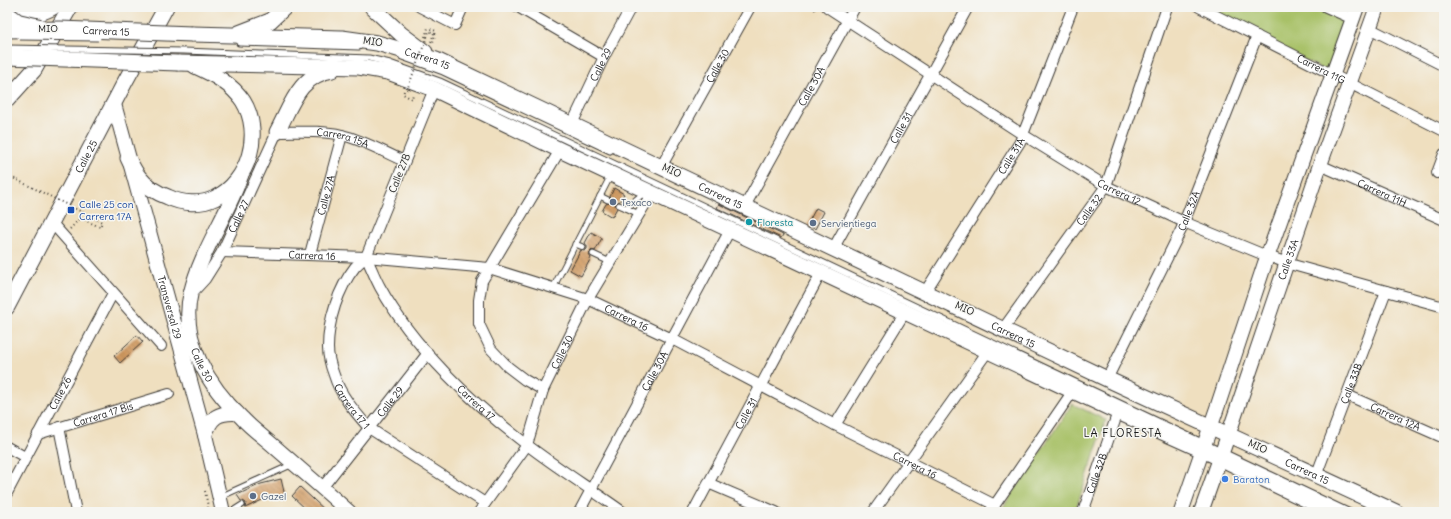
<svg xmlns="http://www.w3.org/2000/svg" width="1451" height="519" font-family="Delius,sans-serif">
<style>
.green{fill:#a8c167;stroke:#626e42}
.building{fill:url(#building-back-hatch)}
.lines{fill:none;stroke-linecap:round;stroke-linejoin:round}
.lane-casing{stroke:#3c3934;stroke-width:7}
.street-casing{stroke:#3c3934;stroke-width:12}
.secondary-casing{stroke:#3c3934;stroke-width:16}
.primary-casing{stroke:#3c3934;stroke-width:17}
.path{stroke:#3c3934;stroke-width:2;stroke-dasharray:1 3;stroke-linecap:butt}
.lane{stroke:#fff;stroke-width:5}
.street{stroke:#fff;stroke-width:10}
.secondary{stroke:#fff;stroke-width:14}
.primary{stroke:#fff;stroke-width:15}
.lane-bridge-casing{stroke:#3c3934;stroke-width:7;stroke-linecap:butt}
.secondary-bridge-casing{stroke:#3c3934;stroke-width:16;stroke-linecap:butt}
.primary-bridge-casing{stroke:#3c3934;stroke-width:17;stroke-linecap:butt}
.path-bridge{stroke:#3c3934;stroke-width:2;stroke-dasharray:1 3;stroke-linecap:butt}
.lane-bridge{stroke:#fff;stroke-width:5}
.secondary-bridge{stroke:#fff;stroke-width:14}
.primary-bridge{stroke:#fff;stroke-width:15}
.service-dot{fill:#5c6f8a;stroke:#f6f6f2;stroke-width:1.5}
.transit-dot{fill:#1a4fb4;stroke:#f6f6f2;stroke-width:1.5}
.culture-dot{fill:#0f9aa8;stroke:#f6f6f2;stroke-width:1.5}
.shop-dot{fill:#3f7fe0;stroke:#f6f6f2;stroke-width:1.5}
.labels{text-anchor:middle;stroke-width:3;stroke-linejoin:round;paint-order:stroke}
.street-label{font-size:10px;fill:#1c1c1c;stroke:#f6f6f2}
.service-label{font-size:10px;fill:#4e5e75;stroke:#f6f6f2;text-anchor:start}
.transit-label{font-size:10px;fill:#164399;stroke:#f6f6f2;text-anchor:start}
.culture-label{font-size:10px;fill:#0d838f;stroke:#f6f6f2;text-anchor:start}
.shop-label{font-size:10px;fill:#366cbe;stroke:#f6f6f2;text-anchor:start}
.neighbourhood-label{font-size:11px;letter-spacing:1px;fill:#1c1c1c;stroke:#f6f6f2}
</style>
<defs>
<pattern id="building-back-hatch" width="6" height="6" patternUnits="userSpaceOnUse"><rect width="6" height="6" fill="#d09a61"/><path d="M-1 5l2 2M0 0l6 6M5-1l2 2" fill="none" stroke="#a87d4f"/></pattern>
</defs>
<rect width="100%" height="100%" fill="#f6f6f2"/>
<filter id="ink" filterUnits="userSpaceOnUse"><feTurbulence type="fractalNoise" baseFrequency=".025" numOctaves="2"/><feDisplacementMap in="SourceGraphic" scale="8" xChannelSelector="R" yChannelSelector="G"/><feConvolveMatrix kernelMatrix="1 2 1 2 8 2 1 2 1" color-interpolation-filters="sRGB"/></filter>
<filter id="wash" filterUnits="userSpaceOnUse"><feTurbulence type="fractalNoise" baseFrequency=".012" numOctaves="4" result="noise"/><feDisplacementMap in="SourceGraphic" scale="16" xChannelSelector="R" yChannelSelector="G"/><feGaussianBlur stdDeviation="0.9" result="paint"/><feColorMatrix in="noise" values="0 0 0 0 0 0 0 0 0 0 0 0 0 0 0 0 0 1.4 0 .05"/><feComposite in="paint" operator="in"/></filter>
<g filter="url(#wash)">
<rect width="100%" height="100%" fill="#efdfbf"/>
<g class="green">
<path d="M 1199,7 L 1326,7 L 1353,19 L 1332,74 Z"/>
<path d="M 1072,404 L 1106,420 L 1075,512 L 1000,512 Z"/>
</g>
<g id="blocks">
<g class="building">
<path d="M 614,188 L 624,194 L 620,201 L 616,203 L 615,206 L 617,208 L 612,217 L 602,211 L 606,204 L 611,202 L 612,199 L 610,197 Z"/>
<path d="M 719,204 L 783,235 L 781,238 L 717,208 Z"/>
<path d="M 816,208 L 824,212 L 815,229 L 807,225 Z"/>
<path d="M 591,232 L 602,238 L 595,251 L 592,250 L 590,252 L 589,255 L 591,258 L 581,276 L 570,270 L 581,250 L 584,251 L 587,249 L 587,246 L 585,243 Z"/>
<path d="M 137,335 L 143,342 L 120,363 L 114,356 Z"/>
<path d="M 281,479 L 285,496 L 274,499 L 273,495 L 245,508 L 246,503 L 243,501 L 241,501 L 237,495 L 261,484 Z"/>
<path d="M 300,487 L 327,512 L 309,512 L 292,496 Z"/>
</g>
</g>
</g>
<g filter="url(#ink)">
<use href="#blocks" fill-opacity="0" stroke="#3c3934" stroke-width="1"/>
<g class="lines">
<defs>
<g id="lane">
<path d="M 239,43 L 359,47"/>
<path d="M 184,51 L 369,58 L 390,63 L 440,81 L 1350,512"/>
<path d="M 402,57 L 443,72 L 610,151"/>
<path d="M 600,196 L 608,200"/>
<path d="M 619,205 L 626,208 L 645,192"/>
<path d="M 626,208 L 639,214"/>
<path d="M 575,244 L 583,247"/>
<path d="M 593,254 L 610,262"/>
<path d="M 553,288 L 611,175"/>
<path d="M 220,497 L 293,464"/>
<path d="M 231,512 L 242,505"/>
</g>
<g id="street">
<path d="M 420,7 L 455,25 L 463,7"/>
<path d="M 518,7 L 604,57"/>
<path id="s1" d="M 827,7 L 1022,134 L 1106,186 L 1184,222 L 1262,254 L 1293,265 L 1444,307"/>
<path id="s2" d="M 1199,7 L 1444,131"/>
<path d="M 1326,7 L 1353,19"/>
<path d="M 1369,28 L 1444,66"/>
<path id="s3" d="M 434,89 L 366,257 C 362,260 358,264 355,267 C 338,289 328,320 328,348 C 328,356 331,367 334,375 C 340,395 355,412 369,428 L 485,503"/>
<path id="s4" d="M 572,124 L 604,57 L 631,7"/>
<path id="s5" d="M 1320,165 L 1444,220"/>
<path id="s6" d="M 661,167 L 750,7"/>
<path d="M 1437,173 L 1444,154"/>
<path id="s7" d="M 745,206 L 855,7"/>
<path d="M 51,222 L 161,346"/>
<path id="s8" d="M 833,249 L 968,7"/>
<path id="s9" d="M 222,252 L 366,257 L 489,268 L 588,299 L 672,339 L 835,425 L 995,505"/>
<path id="s10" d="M 310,254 L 342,135"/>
<path id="s11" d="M 366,257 C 371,267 375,278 380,287 C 413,347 472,403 526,444 C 557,468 591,489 623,512"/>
<path id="s12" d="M 193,292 L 205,279 L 222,252 L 277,132 C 298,132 321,130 342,135 C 363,140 384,152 404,161"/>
<path id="s13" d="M 925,292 L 1020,142 L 1073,7"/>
<path id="s14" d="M 1003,329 L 1106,186 L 1167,7"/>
<path id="s15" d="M 1107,379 L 1181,230 L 1257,36"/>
<path d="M 543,390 L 525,380 L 508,367 L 491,349 L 479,324 L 479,300 L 482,281 L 560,150"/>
<path id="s16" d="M 1347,395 L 1444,438"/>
<path d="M 835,425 L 905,312"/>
<path d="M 59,427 L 76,512"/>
<path id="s17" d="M 38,434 L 169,394"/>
<path d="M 7,447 L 25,457"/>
<path id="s18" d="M 1316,476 L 1386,291"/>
<path d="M 708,483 L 776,512"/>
<path id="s19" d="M 322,488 L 428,353"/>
<path id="s20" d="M 7,493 L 113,293"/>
<path id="s21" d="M 479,512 L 527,445 L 543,390 L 588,299 L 652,193"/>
<path id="s22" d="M 579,512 L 730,230"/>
<path id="s23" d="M 693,512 L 821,273"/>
<path d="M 873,512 L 988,351"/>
<path d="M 990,512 L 1073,391"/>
<path id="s24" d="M 1083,512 L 1118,412"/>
</g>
<g id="secondary">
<path id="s25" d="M 114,104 L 205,435 L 223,512"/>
<path id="s26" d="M 241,176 C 227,216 201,251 191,292 C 179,339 209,387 242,418 C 252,429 265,438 276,448 C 300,469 325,490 349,512"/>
<path d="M 205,435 C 211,417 218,412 237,413"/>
<path d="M 1181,512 L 1217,408 L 1265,263 L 1357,7"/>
<path id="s27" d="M 1201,512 L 1231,427 L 1320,165 L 1377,7"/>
</g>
<g id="primary">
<path d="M 372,7 L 401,34 L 425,52"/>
<path d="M 8,18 C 23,17 40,15 53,7"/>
<path d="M 239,33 L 270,21 L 285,7"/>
<path id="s28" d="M 192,34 L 342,38 L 377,43 L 436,60 L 1107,379 L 1396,512"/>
<path d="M 178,63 L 359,67 L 388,72 L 434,89 L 560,150 L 1118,412 L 1220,458 L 1332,512"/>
<path d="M 7,100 L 34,70 L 70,7"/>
<path d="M 277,132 C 291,106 299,75 332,70"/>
<path d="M 128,158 C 131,164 134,171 139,177 C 146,186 157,193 168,197 C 182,204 201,205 215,198 C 249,182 263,133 243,101 C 232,84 213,74 195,66"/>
<path id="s29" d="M 7,307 L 126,80 L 166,7"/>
</g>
</defs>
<use href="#lane" class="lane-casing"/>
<use href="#street" class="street-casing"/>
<use href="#secondary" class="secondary-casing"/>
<use href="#primary" class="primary-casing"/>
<g class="path">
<path d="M 811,7 L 817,11"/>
<path d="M 425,37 L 428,28 L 436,31 L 433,42"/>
<path d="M 427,37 L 429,31 L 434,33 L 431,42"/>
<path d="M 404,91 L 403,94 L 412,99 L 413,94"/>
<path d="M 70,229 L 80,218"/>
<path d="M 205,491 L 209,512"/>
</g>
<use href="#lane" class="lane"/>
<use href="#street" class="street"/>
<use href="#secondary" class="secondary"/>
<use href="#primary" class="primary"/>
<defs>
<g id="lane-bridge">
<path d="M 20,37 L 98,38"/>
<path d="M 7,48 L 184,51"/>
</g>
<path id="secondary-bridge" d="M 7,13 L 18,21 L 40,26"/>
<g id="primary-bridge">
<path id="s30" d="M 7,30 L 60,29 L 192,34"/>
<path d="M 7,57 L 178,63"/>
</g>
</defs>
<use href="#lane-bridge" class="lane-bridge-casing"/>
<use href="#secondary-bridge" class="secondary-bridge-casing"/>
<use href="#primary-bridge" class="primary-bridge-casing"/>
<g class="path-bridge">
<path d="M 407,90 L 427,37"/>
<path d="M 7,175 L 102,222 L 100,227 L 80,218"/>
</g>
<use href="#lane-bridge" class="lane-bridge"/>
<use href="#secondary-bridge" class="secondary-bridge"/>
<use href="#primary-bridge" class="primary-bridge"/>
</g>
</g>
<g class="service-dot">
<circle cx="613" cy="202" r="4"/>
<circle cx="813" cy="223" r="4"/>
<circle cx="253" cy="496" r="4"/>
</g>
<rect class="transit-dot" x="67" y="206" width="8" height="8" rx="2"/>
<circle class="culture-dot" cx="749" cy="222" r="4"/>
<circle class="shop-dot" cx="1225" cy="479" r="4"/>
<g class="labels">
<g class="street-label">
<text x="48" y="32">MIO</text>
<text dy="4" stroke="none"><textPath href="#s30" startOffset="99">Carrera 15</textPath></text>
<text transform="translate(373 41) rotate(9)" y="4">MIO</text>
<text dy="4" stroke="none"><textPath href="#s28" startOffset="238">Carrera 15</textPath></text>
<text dy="4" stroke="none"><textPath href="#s4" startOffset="66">Calle 29</textPath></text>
<text dy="4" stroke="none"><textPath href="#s6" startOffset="116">Calle 30</textPath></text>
<text dy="4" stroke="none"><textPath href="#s2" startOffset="137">Carrera 11G</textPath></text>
<text dy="4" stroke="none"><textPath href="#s7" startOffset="137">Calle 30A</textPath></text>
<text dy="4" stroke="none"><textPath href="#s8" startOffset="139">Calle 31</textPath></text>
<text dy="4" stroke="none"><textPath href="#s12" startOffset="248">Carrera 15A</textPath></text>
<text dy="4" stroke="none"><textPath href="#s13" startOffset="161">Calle 31A</textPath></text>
<text dy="4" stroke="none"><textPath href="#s29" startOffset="170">Calle 25</textPath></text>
<text transform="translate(672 170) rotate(25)" y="4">MIO</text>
<text transform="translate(399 173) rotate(-68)" y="4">Calle 27B</text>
<text dy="4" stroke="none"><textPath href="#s1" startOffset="346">Carrera 12</textPath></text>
<text dy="4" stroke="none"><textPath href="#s5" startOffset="68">Carrera 11H</textPath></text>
<text dy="4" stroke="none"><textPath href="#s10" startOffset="61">Calle 27A</textPath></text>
<text dy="4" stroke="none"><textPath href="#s28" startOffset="562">Carrera 15</textPath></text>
<text dy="4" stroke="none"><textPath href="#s14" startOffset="147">Calle 32</textPath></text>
<text dy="4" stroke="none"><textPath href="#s15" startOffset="187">Calle 32A</textPath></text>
<text dy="4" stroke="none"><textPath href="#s12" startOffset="89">Calle 27</textPath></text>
<text dy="4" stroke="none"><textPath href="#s9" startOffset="90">Carrera 16</textPath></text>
<text dy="4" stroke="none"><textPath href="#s27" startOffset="267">Calle 33A</textPath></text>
<text dy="4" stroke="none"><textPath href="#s25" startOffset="211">Transversal 29</textPath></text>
<text transform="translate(965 308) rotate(25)" y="4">MIO</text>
<text dy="4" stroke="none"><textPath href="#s9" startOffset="414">Carrera 16</textPath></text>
<text dy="4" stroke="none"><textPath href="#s28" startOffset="886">Carrera 15</textPath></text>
<text dy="4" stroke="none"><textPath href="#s21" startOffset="182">Calle 30</textPath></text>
<text dy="4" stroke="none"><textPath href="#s26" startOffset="202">Calle 30</textPath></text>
<text dy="4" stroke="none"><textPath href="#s22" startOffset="160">Calle 30A</textPath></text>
<text dy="4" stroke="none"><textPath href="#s18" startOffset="99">Calle 33B</textPath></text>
<text dy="4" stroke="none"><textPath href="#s20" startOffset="113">Calle 26</textPath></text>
<text dy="4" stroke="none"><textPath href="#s19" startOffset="110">Calle 29</textPath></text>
<text dy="4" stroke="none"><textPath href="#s11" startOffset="184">Carrera 17</textPath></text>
<text dy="4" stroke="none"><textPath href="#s3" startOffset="347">Carrera 17 1</textPath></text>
<text dy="4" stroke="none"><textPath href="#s17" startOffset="68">Carrera 17 Bis</textPath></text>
<text dy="4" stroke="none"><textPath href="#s23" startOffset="112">Calle 31</textPath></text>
<text dy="4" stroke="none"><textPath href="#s16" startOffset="53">Carrera 12A</textPath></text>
<text transform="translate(1258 446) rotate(25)" y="4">MIO</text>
<text dy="4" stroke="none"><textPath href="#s9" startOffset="738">Carrera 16</textPath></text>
<text dy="4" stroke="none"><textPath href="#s28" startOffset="1210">Carrera 15</textPath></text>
<text dy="4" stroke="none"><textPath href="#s24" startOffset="41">Calle 32B</textPath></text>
</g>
<g class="service-label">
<text x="621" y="206">Texaco</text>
<text x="821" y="227">Servientiega</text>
<text x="261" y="500">Gazel</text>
</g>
<g class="transit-label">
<text x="79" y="208">Calle 25 con<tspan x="79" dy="12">Carrera 17A</tspan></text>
</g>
<g class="culture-label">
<text x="757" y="226">Floresta</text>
</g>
<g class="shop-label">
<text x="1233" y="483">Baraton</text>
</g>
<g class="neighbourhood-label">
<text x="1123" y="437">LA FLORESTA</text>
</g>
</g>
<rect width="1451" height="519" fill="none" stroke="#f6f6f2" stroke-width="24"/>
</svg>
